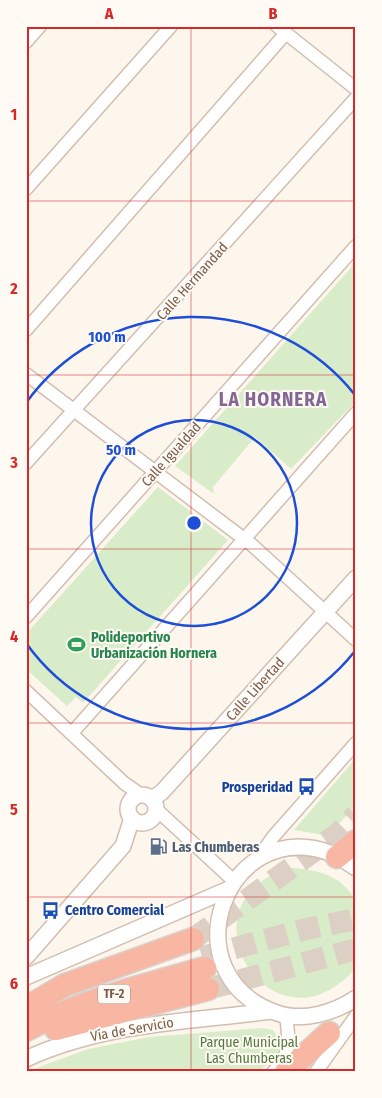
<svg xmlns="http://www.w3.org/2000/svg" width="382" height="1098" font-family="'Fira Sans Condensed',sans-serif">
<style>
.green{fill:#d8ecc9}
.lines{fill:none;stroke-linecap:round;stroke-linejoin:round}
.motorway-tunnel{stroke:#dcd0c4;stroke-width:22;stroke-dasharray:22 11;stroke-linecap:butt}
.minor-casing{stroke:#d1beb0;stroke-width:15}
.tertiary-casing{stroke:#d1beb0;stroke-width:18}
.motorway-casing{stroke:#dad1cd;stroke-width:25}
.minor{stroke:#fff;stroke-width:12}
.tertiary{stroke:#fff;stroke-width:15}
.motorway{stroke:#f7b7a3;stroke-width:22}
.grid{fill:none;stroke:#d62828;stroke-width:1;stroke-opacity:0.55}
.ring{fill:none;stroke:#1d4ed8;stroke-width:2.5}
.labels{text-anchor:middle;stroke-width:4;stroke-linejoin:round;paint-order:stroke}
.shield{fill:#fffaf3;stroke:#a28b7f;stroke-width:1}
.shield-label{font-size:12px;font-weight:bold;fill:#7a5c4d}
.street-label{font-size:14px;fill:#7a5c4d;stroke:#fffaf3}
.leisure-label{font-size:14px;font-weight:bold;fill:#27864d;stroke:#fffaf3;text-anchor:start}
.transit-label{font-size:14px;font-weight:bold;fill:#164399;stroke:#fffaf3;text-anchor:end}
.service-label{font-size:14px;font-weight:bold;fill:#4e5e75;stroke:#fffaf3;text-anchor:start}
.park-label{font-size:14px;fill:#537a41;stroke:#fffaf3}
.district-label{font-size:19px;font-weight:bold;letter-spacing:1px;fill:#846695;stroke:#fffaf3}
.centre{fill:#1d4ed8;stroke:#fffaf3;stroke-width:2.5}
.ring-label{font-size:15px;text-anchor:middle;font-weight:bold;fill:#1d4ed8;stroke:#fffaf3;stroke-width:4;stroke-linejoin:round;paint-order:stroke}
.neatline{fill:none;stroke:#d62828;stroke-width:2}
.grid-label{font-size:16px;text-anchor:middle;font-weight:bold;fill:#d62828}
</style>
<rect width="100%" height="100%" fill="#fdf6ec"/>
<g class="green">
<path d="M 356,262 L 356,401 L 291,469 L 255,437 L 213,487 L 214,494 L 175,466 Z"/>
<path d="M 158,487 L 228,540 L 83,703 L 76,697 L 67,706 L 26,669 L 26,634 Z"/>
<path d="M 356,758 L 356,805 L 337,826 L 344,832 L 330,836 L 294,830 Z"/>
<path d="M 294,868 C 320,870 341,876 356,900 L 356,968 C 277,1058 184,920 272,875 C 278,871 287,870 294,868 Z"/>
<path d="M 262,1028 L 273,1030 C 289,1052 274,1060 257,1072 L 26,1072 L 88,1049 L 149,1037 Z"/>
</g>
<g class="lines">
<g class="motorway-tunnel">
<path d="M 193,939 L 336,835 L 356,815"/>
<path d="M 202,957 L 302,930 L 356,919"/>
<path d="M 208,989 L 356,949"/>
</g>
<defs>
<g id="minor">
<path d="M 277,26 L 356,89"/>
<path d="M 26,42 L 40,26"/>
<path d="M 26,189 L 171,26"/>
<path d="M 26,330 L 286,33"/>
<path d="M 26,374 L 252,545 L 356,640"/>
<path d="M 26,463 L 356,98"/>
<path d="M 26,617 L 356,246"/>
<path d="M 26,691 L 124,783 L 141,795"/>
<path d="M 72,733 L 356,413"/>
<path d="M 156,809 L 234,881"/>
<path d="M 257,860 L 273,837 L 356,743"/>
<path d="M 273,1072 C 292,1056 289,1037 286,1016"/>
<path d="M 316,1072 L 356,1016"/>
</g>
<g id="tertiary">
<circle cx="142" cy="809" r="14"/>
<path d="M 152,799 L 162,792 L 356,578"/>
<path d="M 356,868 C 348,863 339,856 330,853 C 224,815 168,976 277,1013 C 303,1022 334,1013 356,998"/>
<path d="M 26,957 L 123,846 L 132,818"/>
<path d="M 26,977 L 229,889"/>
<path d="M 26,1059 C 104,1023 188,1022 271,1011"/>
</g>
<g id="motorway">
<path d="M 337,857 L 356,841"/>
<path d="M 26,1008 L 65,985 L 193,939"/>
<path d="M 56,1029 L 208,989"/>
<path d="M 26,1030 C 82,1000 145,985 205,968"/>
<path d="M 286,1072 L 329,1033"/>
</g>
</defs>
<use href="#minor" class="minor-casing"/>
<use href="#tertiary" class="tertiary-casing"/>
<use href="#motorway" class="motorway-casing"/>
<use href="#minor" class="minor"/>
<use href="#tertiary" class="tertiary"/>
<use href="#motorway" class="motorway"/>
</g>
<path class="grid" d="M 191,26 L 191,1072M 26,201 L 356,201M 26,375 L 356,375M 26,549 L 356,549M 26,723 L 356,723M 26,897 L 356,897"/>
<g class="ring">
<circle cx="194" cy="523" r="103"/>
<path d="M355 651A206 206 0 0 1 26 643M26 403A206 206 0 0 1 355 395"/>
</g>
<defs>
<symbol id="stadium-bare" viewBox="-9 -9 18 18"><path d="M0-5a6.5 5 0 1 0 0 10a6.5 5 0 1 0 0-10ZM-3.5-1.8h7v3.6h-7Z" fill="#2e9e5b" stroke="#fffaf3" stroke-width="2.5" paint-order="stroke"/></symbol>
<symbol id="bus-bare" viewBox="-9 -9 18 18"><path d="M-5-6H5V4H4V6H2V4H-2V6H-4V4H-5ZM-3.5-4V0h7V-4ZM-3.5 1.2v1.5H-2V1.2ZM2 1.2v1.5H3.5V1.2Z" fill="#1a4fb4" stroke="#fffaf3" stroke-width="2.5" paint-order="stroke"/></symbol>
<symbol id="fuel-bare" viewBox="-9 -9 18 18"><path d="M-5.5-6h7V0h2V4h1.3V-2.5L3-4.5l.8-.8L6-3V5H2.5V1h-1V6h-7ZM-4.2-4.7v3.2H.2V-4.7Z" fill="#5c6f8a" stroke="#fffaf3" stroke-width="2.5" paint-order="stroke"/></symbol>
</defs>
<g fill-rule="evenodd">
<use href="#stadium-bare" x="64" y="632" width="25" height="25"/>
<use href="#bus-bare" x="294" y="774" width="25" height="25"/>
<use href="#fuel-bare" x="146" y="834" width="25" height="25"/>
<use href="#bus-bare" x="38" y="898" width="25" height="25"/>
</g>
<g class="labels">
<rect class="shield" x="98" y="984.5" width="32" height="19" rx="4"/>
<g class="shield-label">
<text x="114" y="998">TF-2</text>
</g>
<g class="street-label">
<text transform="translate(192 281) rotate(-48)" y="5">Calle Hermandad</text>
<text transform="translate(171 454) rotate(-48)" y="5">Calle Igualdad</text>
<text transform="translate(255 689) rotate(-48)" y="5">Calle Libertad</text>
<text transform="translate(132 1029) rotate(-10)" y="5">Vía de Servicio</text>
</g>
<g class="leisure-label">
<text x="91" y="642">Polideportivo<tspan x="91" dy="16">Urbanización Hornera</tspan></text>
</g>
<g class="transit-label">
<text x="293" y="792">Prosperidad</text>
<text x="65" y="915" text-anchor="start">Centro Comercial</text>
</g>
<g class="service-label">
<text x="172" y="852">Las Chumberas</text>
</g>
<g class="park-label">
<text x="249" y="1047">Parque Municipal<tspan x="249" dy="16">Las Chumberas</tspan></text>
</g>
<g class="district-label">
<text x="273" y="406">LA HORNERA</text>
</g>
</g>
<circle cx="194" cy="523" r="8" class="centre"/>
<g class="ring-label">
<text x="107" y="342">100 m</text>
<text x="121" y="455">50 m</text>
</g>
<rect width="382" height="1098" fill="none" stroke="#fffaf3" stroke-width="55"/>
<rect x="28" y="28" width="326" height="1042" class="neatline"/>
<g class="grid-label">
<text x="109" y="19">A</text>
<text x="273" y="19">B</text>
<text x="14" y="120">1</text>
<text x="14" y="294">2</text>
<text x="14" y="468">3</text>
<text x="14" y="642">4</text>
<text x="14" y="815">5</text>
<text x="14" y="989">6</text>
</g>
</svg>
